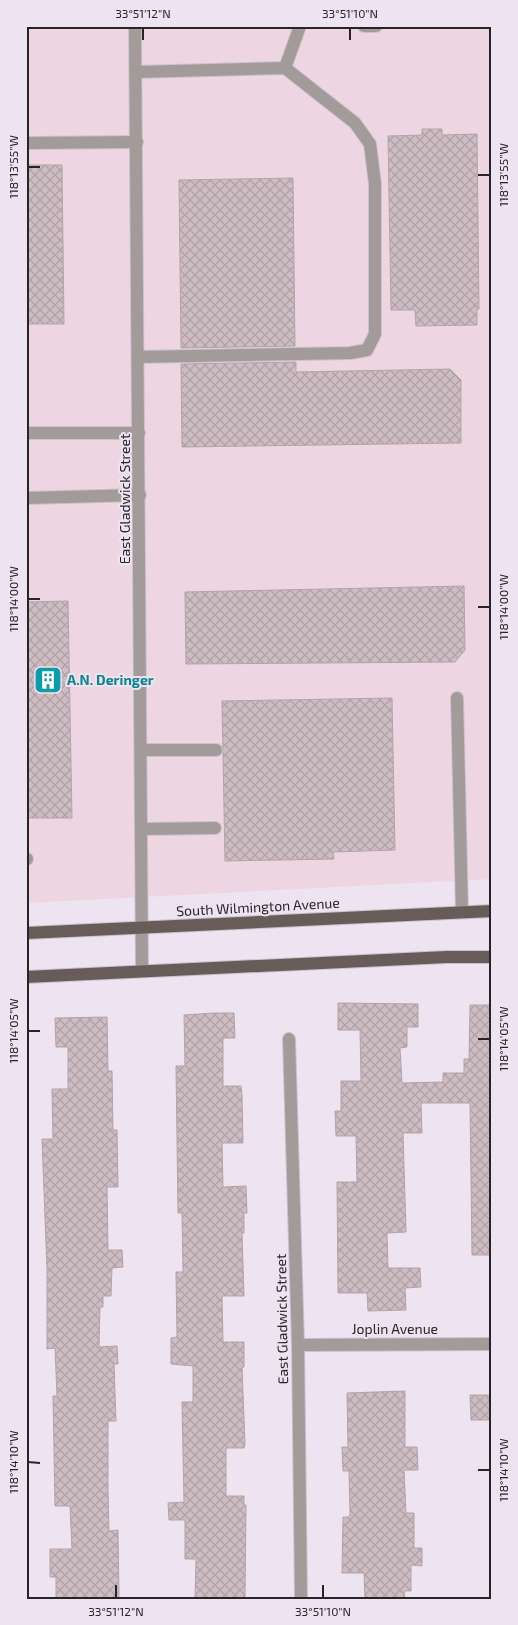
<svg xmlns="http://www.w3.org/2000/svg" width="518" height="1625" font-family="'Exo 2',sans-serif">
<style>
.commercial{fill:#edd6e2}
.building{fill:url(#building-cross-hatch);stroke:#b3a3a9}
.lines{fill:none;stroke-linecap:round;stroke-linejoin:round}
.minor-casing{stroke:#cac1cc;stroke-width:14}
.major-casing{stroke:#cac1cc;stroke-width:14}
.minor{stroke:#a29b99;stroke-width:12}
.major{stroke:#685c59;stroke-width:12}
.ticks{fill:none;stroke:#272428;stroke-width:2}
.labels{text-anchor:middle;stroke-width:4;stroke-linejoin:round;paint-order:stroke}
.street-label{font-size:14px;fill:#272428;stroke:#eee3f0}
.culture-label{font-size:14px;font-weight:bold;fill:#0d838f;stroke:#eee3f0;text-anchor:start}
.neatline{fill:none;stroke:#272428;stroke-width:2}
.ticks-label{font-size:12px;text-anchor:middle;fill:#272428}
</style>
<defs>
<pattern id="building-cross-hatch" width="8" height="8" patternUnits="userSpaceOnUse" patternTransform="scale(1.25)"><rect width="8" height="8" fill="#cdbcc2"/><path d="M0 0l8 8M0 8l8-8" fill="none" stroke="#b0a1a7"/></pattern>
</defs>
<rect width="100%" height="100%" fill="#eee3f0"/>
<path class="commercial" d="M 26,26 L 492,26 L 492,879 L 26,903 Z"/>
<g class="building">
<path d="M 422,129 L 442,129 L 442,135 L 477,134 L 479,309 L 477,309 L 477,325 L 416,326 L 415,310 L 391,310 L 388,136 L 422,135 Z"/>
<path d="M 26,165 L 62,165 L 64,324 L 26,324 Z"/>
<path d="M 293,178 L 295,346 L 181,348 L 179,180 Z"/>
<path d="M 296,362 L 296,372 L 450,369 L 461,380 L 461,443 L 182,447 L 181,364 Z"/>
<path d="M 464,586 L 465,650 L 455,662 L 186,664 L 185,592 Z"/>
<path d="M 68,601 L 72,818 L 26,818 L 26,602 Z"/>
<path d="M 392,698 L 395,850 L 333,852 L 334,859 L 225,861 L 222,701 Z"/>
<path d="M 338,1003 L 418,1004 L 418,1027 L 407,1027 L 407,1047 L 400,1048 L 402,1083 L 443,1082 L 443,1073 L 464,1073 L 464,1059 L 469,1059 L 470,1005 L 492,1005 L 492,1255 L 472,1255 L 470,1103 L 421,1103 L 422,1133 L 403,1133 L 406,1232 L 387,1233 L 388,1268 L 420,1268 L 421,1287 L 405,1288 L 406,1310 L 368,1311 L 367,1293 L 338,1293 L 337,1182 L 357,1182 L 356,1136 L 336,1136 L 335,1111 L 341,1111 L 341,1081 L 361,1081 L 360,1030 L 338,1030 Z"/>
<path d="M 214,1013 L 234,1013 L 235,1038 L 223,1038 L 223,1086 L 241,1086 L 242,1095 L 243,1143 L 222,1143 L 223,1187 L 246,1186 L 247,1213 L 244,1213 L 244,1233 L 242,1233 L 244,1296 L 222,1296 L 223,1342 L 244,1342 L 244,1367 L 242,1367 L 245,1444 L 244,1448 L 226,1448 L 226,1496 L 244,1496 L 244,1505 L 246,1505 L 245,1599 L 195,1599 L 196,1559 L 185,1559 L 185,1520 L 169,1520 L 168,1503 L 184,1502 L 182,1402 L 193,1402 L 193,1366 L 171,1364 L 171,1338 L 177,1337 L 176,1272 L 183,1272 L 182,1213 L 178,1213 L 176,1066 L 185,1066 L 184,1015 Z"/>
<path d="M 107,1017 L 108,1071 L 112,1071 L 113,1130 L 117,1130 L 118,1187 L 107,1187 L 108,1250 L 122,1250 L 123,1267 L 112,1268 L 111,1296 L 103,1296 L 103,1307 L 100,1307 L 99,1347 L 117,1346 L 118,1364 L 114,1364 L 116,1421 L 108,1421 L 108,1489 L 109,1531 L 118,1530 L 119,1595 L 118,1599 L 56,1599 L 56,1577 L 50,1577 L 50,1549 L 72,1549 L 70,1506 L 55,1506 L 53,1396 L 57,1396 L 55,1348 L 47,1349 L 47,1270 L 42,1139 L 53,1139 L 52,1089 L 68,1089 L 68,1047 L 56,1047 L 55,1018 Z"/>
<path d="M 405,1391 L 405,1447 L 417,1447 L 418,1470 L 404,1470 L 406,1513 L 414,1513 L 414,1548 L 422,1548 L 422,1566 L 411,1565 L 411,1591 L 404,1591 L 405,1599 L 365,1599 L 364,1573 L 342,1573 L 343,1517 L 349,1517 L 350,1514 L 349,1471 L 343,1471 L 342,1447 L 348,1447 L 347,1393 Z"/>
<path d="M 470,1395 L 492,1395 L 492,1420 L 471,1420 Z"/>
</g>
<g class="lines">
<defs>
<g id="minor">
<path d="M 135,26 L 142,971"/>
<path d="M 364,26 L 376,26"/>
<path d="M 285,68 L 300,26"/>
<path d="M 137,72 L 285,68 L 355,123 L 370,144 L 375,184 L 375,334 L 367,350 L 350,353 L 139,357"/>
<path d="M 26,143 L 137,142"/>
<path d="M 26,433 L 139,433"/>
<path d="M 26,498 L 140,495"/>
<path d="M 457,698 L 462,912"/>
<path d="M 141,750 L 216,750"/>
<path d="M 142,829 L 215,828"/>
<path d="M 26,859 L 27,859"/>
<path d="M 289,1039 L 298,1345 L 301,1599"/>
<path d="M 298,1345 L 492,1344"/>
</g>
<g id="major">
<path d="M 26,933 L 492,911"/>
<path d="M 26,977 L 447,957 L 492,957"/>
</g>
</defs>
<use href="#minor" class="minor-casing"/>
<use href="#major" class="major-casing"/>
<use href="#minor" class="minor"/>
<use href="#major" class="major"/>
</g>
<path class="ticks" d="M 143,40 L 143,28M 350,40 L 350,28M 28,167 L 40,167M 478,175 L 490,175M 28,599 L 40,599M 478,607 L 490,607M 28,1031 L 40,1031M 478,1039 L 490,1039M 28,1462 L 40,1463M 478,1470 L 490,1470M 116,1598 L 116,1585M 323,1598 L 323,1585"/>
<defs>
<symbol id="building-square" viewBox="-11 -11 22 22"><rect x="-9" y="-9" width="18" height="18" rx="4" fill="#0f9aa8" stroke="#eee3f0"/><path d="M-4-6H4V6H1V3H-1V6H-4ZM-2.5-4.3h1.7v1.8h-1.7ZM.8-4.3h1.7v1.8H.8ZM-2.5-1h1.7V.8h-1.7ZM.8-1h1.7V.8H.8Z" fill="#fff"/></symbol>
</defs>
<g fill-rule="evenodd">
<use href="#building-square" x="32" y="664" width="32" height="32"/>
</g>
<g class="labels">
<g class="street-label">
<text transform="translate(125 499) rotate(-90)" y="5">East Gladwick Street</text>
<text transform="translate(258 907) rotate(-3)" y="5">South Wilmington Avenue</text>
<text transform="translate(282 1319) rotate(-91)" y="5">East Gladwick Street</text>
<text x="395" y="1334">Joplin Avenue</text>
</g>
<g class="culture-label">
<text x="67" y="685">A.N. Deringer</text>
</g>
</g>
<rect width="518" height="1625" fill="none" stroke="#eee3f0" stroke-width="55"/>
<rect x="28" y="28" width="462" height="1570" class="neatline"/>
<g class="ticks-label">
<text x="143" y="18">33°51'12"N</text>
<text x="350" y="18">33°51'10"N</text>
<text transform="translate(14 167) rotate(-90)" y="4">118°13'55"W</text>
<text transform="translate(504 175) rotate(-90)" y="4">118°13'55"W</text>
<text transform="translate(14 599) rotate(-90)" y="4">118°14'00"W</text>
<text transform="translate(504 607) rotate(-90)" y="4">118°14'00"W</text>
<text transform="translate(14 1031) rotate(-90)" y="4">118°14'05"W</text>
<text transform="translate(504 1039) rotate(-90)" y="4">118°14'05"W</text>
<text transform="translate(14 1462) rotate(-90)" y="4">118°14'10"W</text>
<text transform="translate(504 1470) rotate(-90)" y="4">118°14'10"W</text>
<text x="116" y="1616">33°51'12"N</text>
<text x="323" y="1616">33°51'10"N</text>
</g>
</svg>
